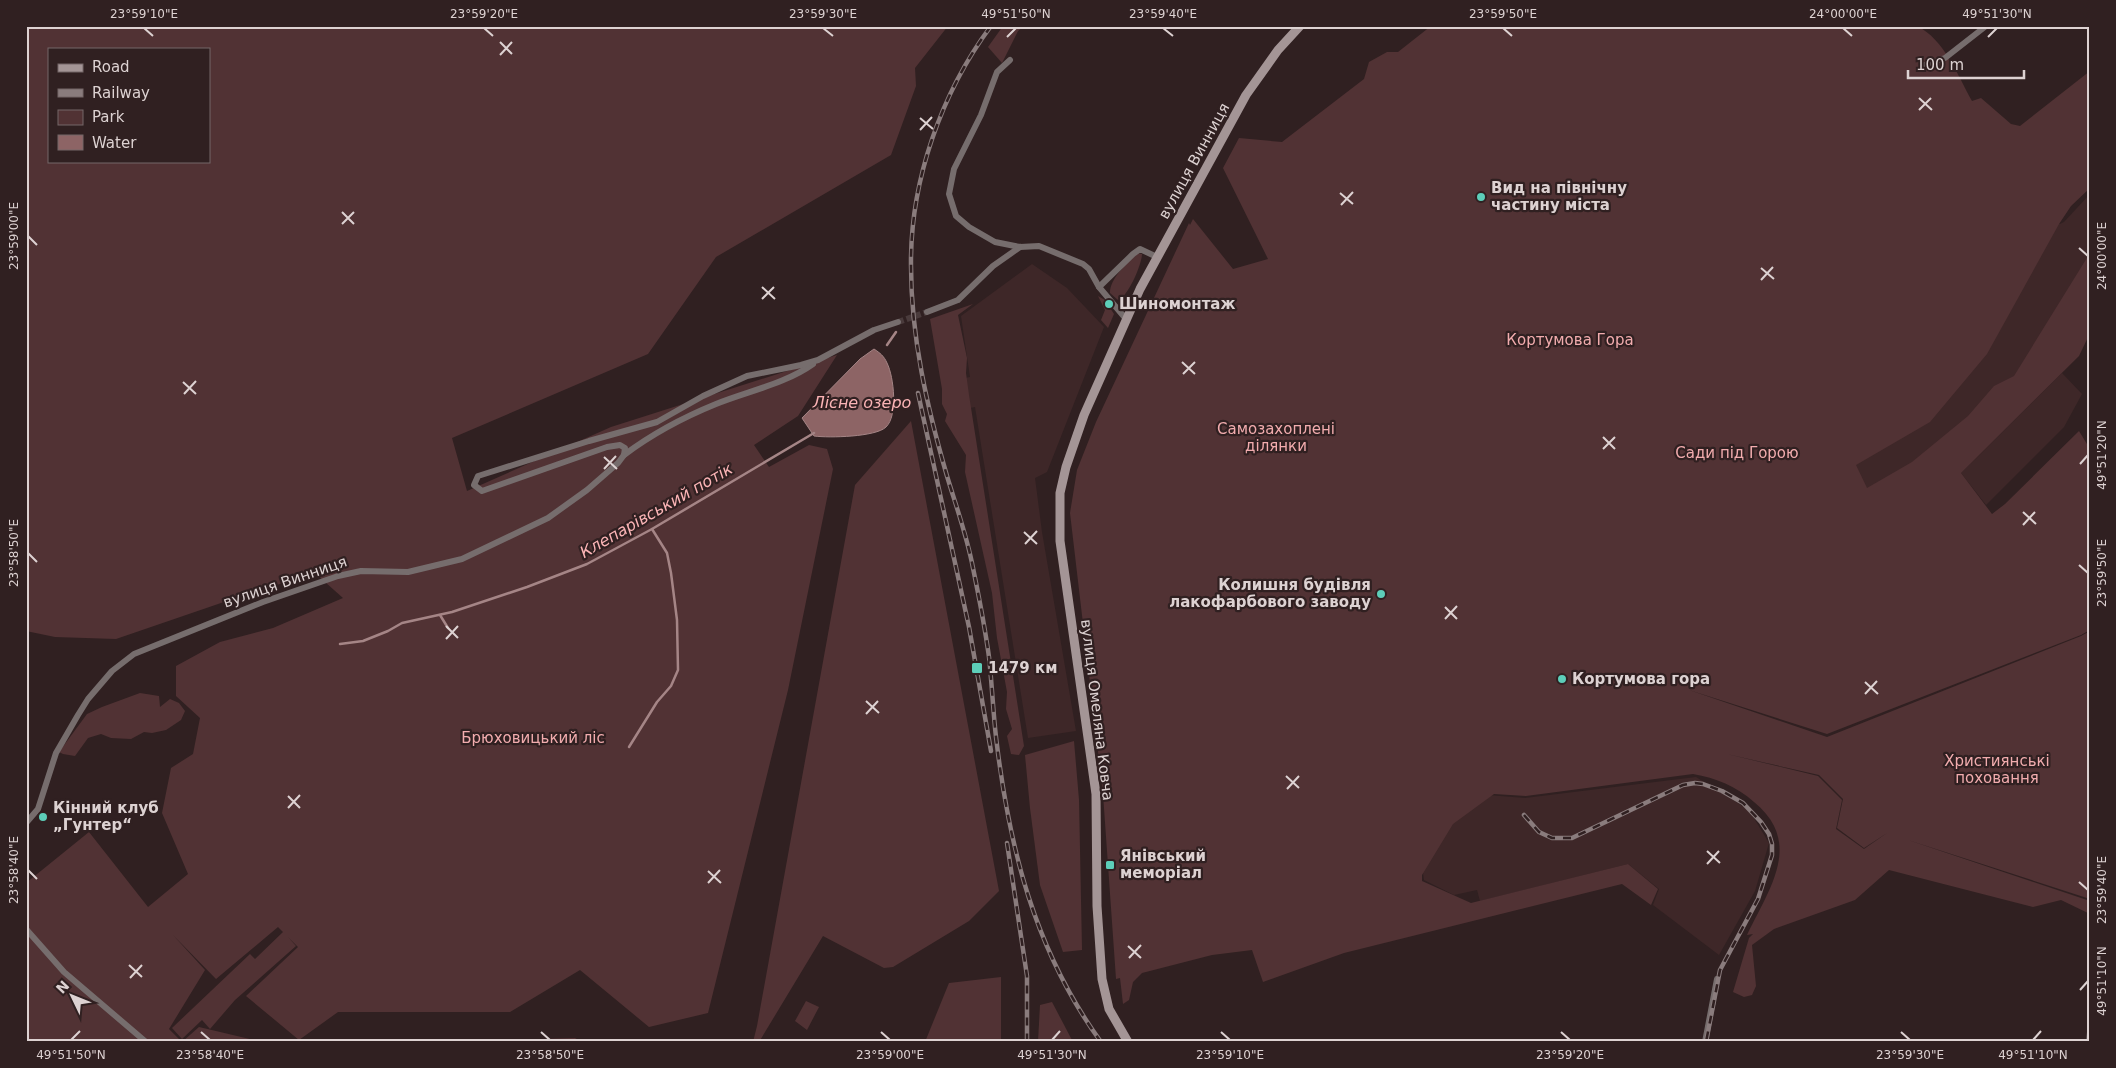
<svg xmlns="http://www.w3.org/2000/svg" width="2116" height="1068" font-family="'DejaVu Sans',sans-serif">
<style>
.built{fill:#3e2728}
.green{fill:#513234;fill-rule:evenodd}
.water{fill:#8d6465;stroke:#a58586}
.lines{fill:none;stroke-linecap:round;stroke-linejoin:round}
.stream{stroke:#a58586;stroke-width:2.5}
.minor-tunnel{stroke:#4a3b3c;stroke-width:6;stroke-dasharray:6 3;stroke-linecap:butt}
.minor{stroke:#766d6d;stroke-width:6}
.secondary{stroke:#a49596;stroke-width:9}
.rail-casing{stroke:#8a7c7d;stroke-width:4.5}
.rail{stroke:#302021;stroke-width:2.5;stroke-dasharray:8;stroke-linecap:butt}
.ticks{fill:none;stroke:#ddd2d2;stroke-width:2}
.poi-dot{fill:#5dceb9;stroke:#302021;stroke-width:2}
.labels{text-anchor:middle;stroke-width:4.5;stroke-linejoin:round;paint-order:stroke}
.street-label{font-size:15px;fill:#ddd2d2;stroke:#302021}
.poi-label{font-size:15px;font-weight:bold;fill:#ddd2d2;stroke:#302021;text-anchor:start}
.park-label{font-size:15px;fill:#f2acae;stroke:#302021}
.water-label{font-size:16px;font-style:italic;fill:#fbb4b6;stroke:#302021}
.neatline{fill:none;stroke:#ddd2d2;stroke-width:2}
.ticks-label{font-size:12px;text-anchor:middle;fill:#ddd2d2}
</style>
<rect width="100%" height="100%" fill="#302021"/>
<g class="built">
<path d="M 2090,194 L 2090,262 L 2017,388 L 1946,446 L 1867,491 L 1852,464 L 2053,221 L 2060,224 L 2064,222 Z"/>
<path d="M 1032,264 L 1067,288 L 1104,327 L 1047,472 L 1035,478 L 1042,532 L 1076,731 L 1028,738 L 975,407 L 970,408 L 965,378 L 970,377 L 961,316 Z"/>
<path d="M 2062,373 L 2082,394 L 2064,427 L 1986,505 L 1961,473 Z"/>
<path d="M 1696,777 L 1749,810 L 1769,843 L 1755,891 L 1719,955 L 1653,905 L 1659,889 L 1628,864 L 1480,901 L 1477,890 L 1454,895 L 1424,880 L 1415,816 L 1450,792 L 1525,798 Z"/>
</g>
<g class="green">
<path d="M 26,26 L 948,26 L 915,68 L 916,86 L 891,155 L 716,257 L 648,354 L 452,438 L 467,491 L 611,427 L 837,355 L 798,416 L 754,445 L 769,467 L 809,445 L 827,449 L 833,469 L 788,690 L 708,1013 L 649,1027 L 580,970 L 510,1012 L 338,1012 L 299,1040 L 246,996 L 298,947 L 288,937 L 296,946 L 235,1000 L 210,1029 L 202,1020 L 182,1039 L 172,1028 L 250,954 L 255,959 L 283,932 L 278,927 L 216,979 L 173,935 L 205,970 L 169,1029 L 182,1042 L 199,1027 L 262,1042 L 26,1042 L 26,883 L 89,832 L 148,907 L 188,874 L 162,813 L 171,768 L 193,754 L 200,718 L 176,696 L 176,666 L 220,642 L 273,628 L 343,598 L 316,574 L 262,589 L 116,639 L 55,637 L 26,631 ZM 49,49 L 209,49 L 209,161 L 49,161 Z"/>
<path d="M 1003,26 L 1024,26 L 1018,31 L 1002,63 L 988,47 Z"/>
<path d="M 1431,26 L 1917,26 C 1944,39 1958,76 1972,101 L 1981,98 L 2011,124 L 2020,126 L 2090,71 L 2090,188 L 2071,206 L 2059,224 L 1987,354 L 1930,422 L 1856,465 L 1867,488 L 1912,462 L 1968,416 L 1994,386 L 2014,376 L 2090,253 L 2090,333 L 2079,356 L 1961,473 L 1992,514 L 2005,504 L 2079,431 L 2090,449 L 2090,630 L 2081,635 L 1827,734 L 1689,690 L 1827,737 L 2081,636 L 2090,631 L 2090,899 L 1908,840 L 2090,901 L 2090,914 L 2061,900 L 2033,907 L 1889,870 L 1855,900 L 1774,929 L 1752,945 L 1756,986 L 1752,995 L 1744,997 L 1733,992 L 1749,938 L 1753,934 L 1747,935 C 1769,889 1804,843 1754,802 C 1736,786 1716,778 1693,774 L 1526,796 L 1494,794 L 1453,824 L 1422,875 L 1422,881 L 1471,903 L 1628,864 L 1658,889 L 1651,905 L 1622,884 L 1344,953 L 1263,982 L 1252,950 L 1212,955 L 1142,973 L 1133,982 L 1129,1000 L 1123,1004 L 1120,978 L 1116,979 L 1103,794 L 1070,513 L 1077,470 L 1096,422 L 1189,223 L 1190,225 L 1193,219 L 1233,269 L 1268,259 L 1223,168 L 1239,138 L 1282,142 L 1364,79 L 1369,62 L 1387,52 L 1398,52 ZM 1727,754 L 1819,775 L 1843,799 L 1837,828 L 1864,848 L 1887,833 L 1864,849 L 1836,829 L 1842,800 L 1818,776 Z"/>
<path d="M 1137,253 L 1142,254 C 1142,264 1128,297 1118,300 L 1110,293 C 1110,278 1127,264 1137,253 Z"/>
<path d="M 1098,296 L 1105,300 L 1114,314 L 1108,328 L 1101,320 L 1105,310 Z"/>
<path d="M 973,304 L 958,315 L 967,358 L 966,373 L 969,395 L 1024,746 L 1019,755 L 1011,754 L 1007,736 L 1012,729 L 1006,709 L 1007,692 L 997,638 L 992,593 L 965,472 L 966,455 L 945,421 L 947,414 L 942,404 L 942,389 L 930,319 Z"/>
<path d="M 911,421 L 999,891 L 969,921 L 893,967 L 884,968 L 823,936 L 759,1042 L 753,1042 L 757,1026 L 855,485 Z"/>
<path d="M 140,693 L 159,696 L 160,707 L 170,699 L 179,703 L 185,711 L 181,720 L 166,730 L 152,733 L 144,732 L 131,739 L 111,738 L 101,734 L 88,738 L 75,756 L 63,754 L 59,752 L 87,714 L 102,707 Z"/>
<path d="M 1074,741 L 1079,800 L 1082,950 L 1063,952 L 1040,885 L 1030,808 L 1025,755 Z"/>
<path d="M 1001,977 L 1001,1042 L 925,1042 L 949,983 Z"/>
<path d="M 806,1001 L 819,1007 L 807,1030 L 795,1021 Z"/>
<path d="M 1052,1002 L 1073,1042 L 1038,1042 L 1040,1005 Z"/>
<path d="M 575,1038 L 582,1042 L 434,1042 L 436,1042 Z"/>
</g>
<path class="water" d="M 874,349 C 880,353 884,356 887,363 C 894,377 898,416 886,427 C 876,437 829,438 814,436 L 802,418 L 860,359 Z"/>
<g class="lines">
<g class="stream">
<path d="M 887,345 L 896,332"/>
<path d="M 440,615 L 448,628"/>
<path d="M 340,644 L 363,641 L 388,631 L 402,623 L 452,612 L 527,587 L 587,564 L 652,529 L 814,433"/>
<path d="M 629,747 L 657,702 L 671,686 L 678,670 L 677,620 L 671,573 L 667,553 L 652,529"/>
</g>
<path class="minor-tunnel" d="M 898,322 L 927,312"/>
<g class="minor">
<path d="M 1010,60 L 997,72 L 981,115 L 954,169 L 949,194 L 956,216 L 969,227 L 995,242 L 1020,247 L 1039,246 L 1083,264 L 1089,269 L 1099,287 L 1126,319"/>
<path d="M 1922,66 L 1945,58 L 1986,26"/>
<path d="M 1099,287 L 1133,254 L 1140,249 L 1157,257"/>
<path d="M 927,312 L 958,300 L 993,266 L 1020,247"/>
<path d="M 624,455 C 652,434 684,417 716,404 C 748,391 785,384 813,364"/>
<path d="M 26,823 L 38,809 L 56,753 L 78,715 L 88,699 L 112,671 L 134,654 L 263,602 L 338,576 L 361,571 L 408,572 L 462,559 L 548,518 L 587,490 L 618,463 L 624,455 L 625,448 L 620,445 L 607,447 L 482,491 L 474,485 L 478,476 L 589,441 L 657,422 L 703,396 L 747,376 L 801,365 L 818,360 L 874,330 L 898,322"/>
<path d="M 26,929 L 64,972 L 146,1042"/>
<path d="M 1705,1042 L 1717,979"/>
<path d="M 2089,1042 L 2090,1032"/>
</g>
<path class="secondary" d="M 1128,1042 L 1109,1009 L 1102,979 L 1097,906 L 1096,794 L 1060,541 L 1060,493 L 1066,467 L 1084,415 L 1140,289 L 1246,95 L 1278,50 L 1300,26"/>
<defs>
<g id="rail">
<path d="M 991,26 C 941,93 910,182 911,266 C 911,337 927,407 947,476 C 956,506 967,536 973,568 C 979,597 985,628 989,657 C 992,684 993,711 996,737 C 1009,848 1035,951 1101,1042"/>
<path d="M 918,393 L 969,627 L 991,751"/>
<path d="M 1524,815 L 1539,832 L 1552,838 L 1572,838 L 1683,785 L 1695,783 L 1703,784 L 1722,791 L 1743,803 L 1761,822 L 1769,834 L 1772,844 L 1772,855 L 1758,899 L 1720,970 L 1706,1042"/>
<path d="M 1007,843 L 1027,976 L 1027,1042"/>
</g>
</defs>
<use href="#rail" class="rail-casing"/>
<use href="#rail" class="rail"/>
</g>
<path class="ticks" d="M 144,28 L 153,36M 484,28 L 493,36M 823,28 L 833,36M 1163,28 L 1173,36M 1503,28 L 1512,36M 1843,28 L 1852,36M 1007,37 L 1016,28M 1988,37 L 1997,28M 500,42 L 512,54M 500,55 L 512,42M 1919,98 L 1932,110M 1919,110 L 1931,98M 920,118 L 933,129M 920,130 L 932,117M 1340,193 L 1353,204M 1341,205 L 1353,192M 342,212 L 354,224M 342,224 L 354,212M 28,236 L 37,245M 2079,248 L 2088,256M 1761,268 L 1774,279M 1761,280 L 1773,267M 762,287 L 775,299M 762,299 L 774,287M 1182,362 L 1195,374M 1183,374 L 1195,362M 183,382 L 196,394M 184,394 L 196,381M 1603,437 L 1615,449M 1603,449 L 1615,437M 604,457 L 617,469M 2080,464 L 2088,455M 604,469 L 616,456M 2023,512 L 2036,524M 2023,525 L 2035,512M 1024,532 L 1037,544M 1025,544 L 1037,531M 28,553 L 37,562M 2079,565 L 2088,573M 1445,607 L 1457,619M 1445,619 L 1457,606M 446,626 L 458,638M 446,639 L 458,626M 1865,682 L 1878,694M 1865,694 L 1877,681M 866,701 L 879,713M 866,714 L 878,701M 1286,776 L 1299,788M 1287,789 L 1299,776M 288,796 L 300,808M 288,808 L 300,795M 1707,851 L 1720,863M 1707,864 L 1719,851M 28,870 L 37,879M 708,871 L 721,883M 2079,882 L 2088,890M 708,883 L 720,870M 1128,946 L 1141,958M 1129,958 L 1141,945M 129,965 L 142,977M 130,978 L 142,965M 2080,990 L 2088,981M 201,1032 L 210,1040M 541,1032 L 550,1040M 881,1032 L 890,1040M 1221,1032 L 1230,1040M 1561,1032 L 1570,1040M 1901,1032 L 1910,1040M 71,1040 L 80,1031M 1052,1040 L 1060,1031M 2033,1040 L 2041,1031"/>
<g class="poi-dot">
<circle cx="1481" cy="197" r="5"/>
<circle cx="1109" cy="304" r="5"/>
<circle cx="1381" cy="594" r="5"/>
<rect x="971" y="662" width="12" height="12" rx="2.5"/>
<circle cx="1562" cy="679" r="5"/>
<circle cx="43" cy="817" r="5"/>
<rect x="1105" y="860" width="10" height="10" rx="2.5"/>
</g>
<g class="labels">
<g class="street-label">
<text transform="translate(1194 161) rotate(-61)" y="5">вулиця Винниця</text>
<text transform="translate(285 582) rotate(-19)" y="5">вулиця Винниця</text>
<text transform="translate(1097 710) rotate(83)" y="5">вулиця Омеляна Ковча</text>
</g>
<g class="poi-label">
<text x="1491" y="193">Вид на північну<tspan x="1491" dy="17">частину міста</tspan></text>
<text x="1119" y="309">Шиномонтаж</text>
<text x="1371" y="590" text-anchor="end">Колишня будівля<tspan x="1371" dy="17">лакофарбового заводу</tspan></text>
<text x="988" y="673">1479 км</text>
<text x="1572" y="684">Кортумова гора</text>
<text x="53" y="813">Кінний клуб<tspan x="53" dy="17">„Гунтер“</tspan></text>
<text x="1120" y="861">Янівський<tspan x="1120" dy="17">меморіал</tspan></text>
</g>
<g class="park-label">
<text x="1570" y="345">Кортумова Гора</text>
<text x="1276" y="434">Самозахоплені<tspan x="1276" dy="17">ділянки</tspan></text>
<text x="1737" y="458">Сади під Горою</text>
<text x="533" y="743">Брюховицький ліс</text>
<text x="1997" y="766">Християнські<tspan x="1997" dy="17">поховання</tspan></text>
</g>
<g class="water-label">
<text x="862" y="408">Лісне озеро</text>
<text transform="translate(656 510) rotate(-30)" y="6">Клепарівський потік</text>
</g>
</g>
<rect width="2116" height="1068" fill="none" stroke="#302021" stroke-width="55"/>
<rect x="48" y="48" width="162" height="115" fill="#302021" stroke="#756768"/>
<rect x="58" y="64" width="25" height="8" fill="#a49596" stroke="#756768"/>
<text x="92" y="72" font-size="15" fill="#ddd2d2">Road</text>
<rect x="58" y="89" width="25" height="8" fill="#8a7c7d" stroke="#756768"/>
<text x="92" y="98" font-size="15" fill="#ddd2d2">Railway</text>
<rect x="58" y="110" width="25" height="15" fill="#513234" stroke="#756768"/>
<text x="92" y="122" font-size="15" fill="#ddd2d2">Park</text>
<rect x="58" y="135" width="25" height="15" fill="#8d6465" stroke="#756768"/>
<text x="92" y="148" font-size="15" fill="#ddd2d2">Water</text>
<g transform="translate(72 996) rotate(313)" stroke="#302021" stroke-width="4" paint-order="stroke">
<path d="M0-4L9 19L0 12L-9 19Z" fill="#ddd2d2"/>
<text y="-8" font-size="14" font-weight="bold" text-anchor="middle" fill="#ddd2d2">N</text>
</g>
<path d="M1908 70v8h116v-8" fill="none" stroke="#ddd2d2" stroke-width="2.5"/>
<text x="1916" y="70" font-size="15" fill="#ddd2d2" stroke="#302021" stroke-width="4" paint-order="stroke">100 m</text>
<rect x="28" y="28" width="2060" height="1012" class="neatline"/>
<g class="ticks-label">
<text x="144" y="18">23°59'10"E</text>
<text x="484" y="18">23°59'20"E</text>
<text x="823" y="18">23°59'30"E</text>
<text x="1016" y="18">49°51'50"N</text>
<text x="1163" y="18">23°59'40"E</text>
<text x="1503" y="18">23°59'50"E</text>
<text x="1843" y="18">24°00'00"E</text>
<text x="1997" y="18">49°51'30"N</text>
<text transform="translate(14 236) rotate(-90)" y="4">23°59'00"E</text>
<text transform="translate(2102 256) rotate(-90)" y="4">24°00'00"E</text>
<text transform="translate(2102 455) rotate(-90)" y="4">49°51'20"N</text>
<text transform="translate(14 553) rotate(-90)" y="4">23°58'50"E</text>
<text transform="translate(2102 573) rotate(-90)" y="4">23°59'50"E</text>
<text transform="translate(14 870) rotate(-90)" y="4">23°58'40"E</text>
<text transform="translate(2102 890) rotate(-90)" y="4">23°59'40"E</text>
<text transform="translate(2102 981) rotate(-90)" y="4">49°51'10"N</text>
<text x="71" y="1059">49°51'50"N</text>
<text x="210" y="1059">23°58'40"E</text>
<text x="550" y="1059">23°58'50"E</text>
<text x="890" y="1059">23°59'00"E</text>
<text x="1052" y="1059">49°51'30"N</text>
<text x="1230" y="1059">23°59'10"E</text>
<text x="1570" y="1059">23°59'20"E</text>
<text x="1910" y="1059">23°59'30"E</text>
<text x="2033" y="1059">49°51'10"N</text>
</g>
</svg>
